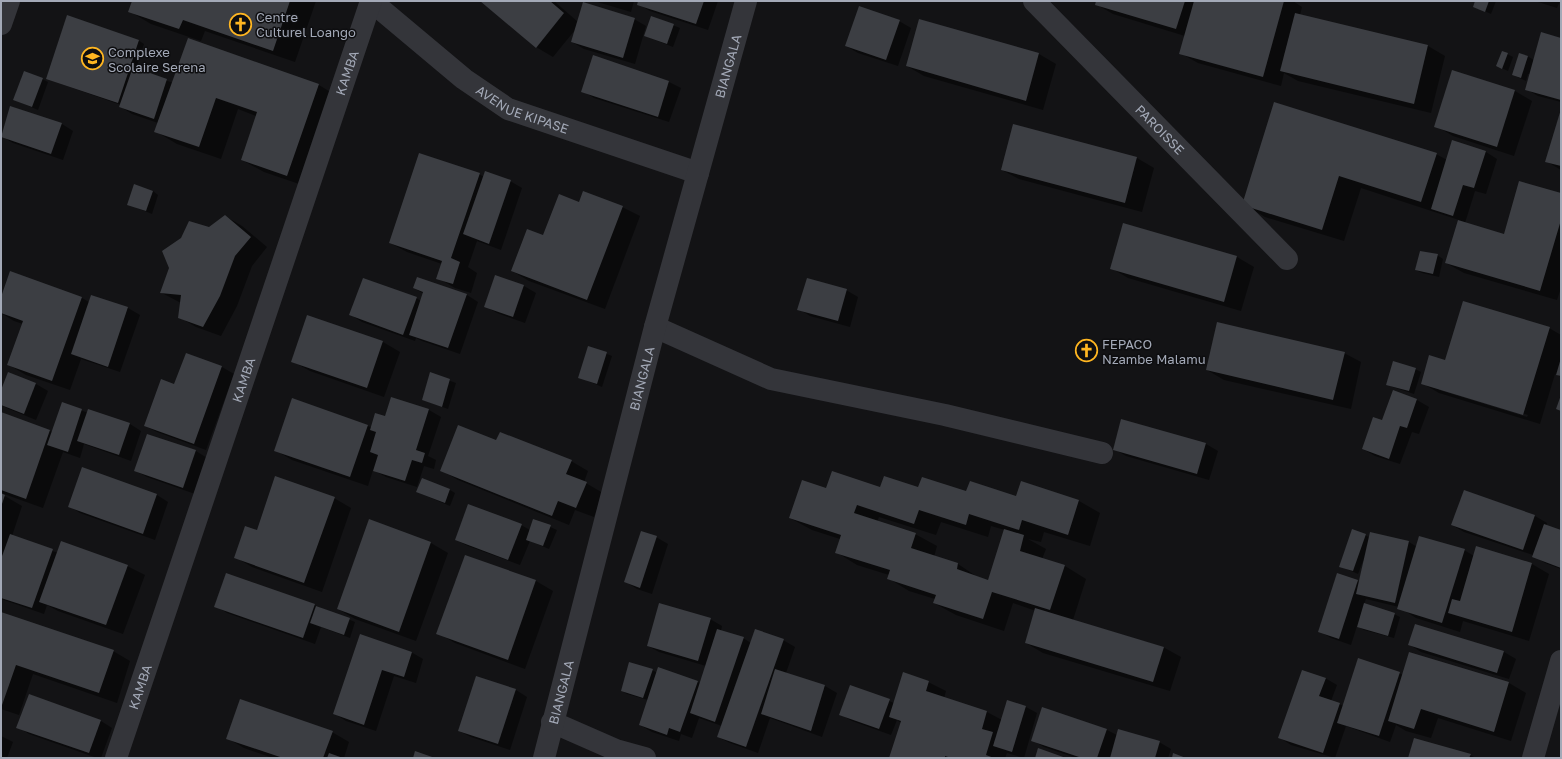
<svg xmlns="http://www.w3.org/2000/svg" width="1562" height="759" font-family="'Golos Text',sans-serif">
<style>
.shadow{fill:#0007;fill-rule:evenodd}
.building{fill:#3c3e43}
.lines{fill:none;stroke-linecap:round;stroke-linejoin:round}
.minor{stroke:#34353a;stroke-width:22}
.tertiary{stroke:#34353a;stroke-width:22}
.labels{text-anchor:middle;stroke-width:3;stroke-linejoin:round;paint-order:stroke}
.poi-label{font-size:13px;fill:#a3a9b7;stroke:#0e0e10;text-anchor:start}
.street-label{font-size:13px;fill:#a3a9b7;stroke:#0e0e10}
</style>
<rect width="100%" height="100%" fill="#131315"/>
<g class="shadow">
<path d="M 133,1 L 316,1 L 295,62 L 205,31 L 201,41 L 151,24 L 129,11 Z"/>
<path d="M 481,1 L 554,1 L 578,22 L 634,19 L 646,26 L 635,64 L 584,49 L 572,42 L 575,30 L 553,57 L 536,47 Z"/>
<path d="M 594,1 L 634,1 L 631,12 Z"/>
<path d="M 639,1 L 718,1 L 708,30 L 650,11 L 638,4 Z"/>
<path d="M 1097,1 L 1293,1 L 1302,7 L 1300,15 L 1428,46 L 1445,56 L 1431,113 L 1298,81 L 1284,73 L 1281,86 L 1198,63 L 1180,53 L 1185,36 L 1113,14 L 1096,4 Z"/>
<path d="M 1476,1 L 1496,1 L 1491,14 L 1474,6 Z"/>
<path d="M 1535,1 L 1560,1 L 1557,8 Z"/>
<path d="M 652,17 L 680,28 L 673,47 L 645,36 Z"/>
<path d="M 920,20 L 1039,54 L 1056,64 L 1043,110 L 924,76 L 907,66 Z"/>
<path d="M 899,21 L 911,28 L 898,66 L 858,53 L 846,46 Z"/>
<path d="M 188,39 L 319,85 L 340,98 L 308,187 L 264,172 L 242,160 L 256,116 L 238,109 L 221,159 L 177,144 L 155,131 L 158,123 L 132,114 L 121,107 L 121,105 L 53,81 L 47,78 L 138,40 L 144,44 L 136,69 L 173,83 Z"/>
<path d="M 1561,39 L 1561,102 L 1538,96 L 1526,89 L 1530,74 L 1528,74 L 1526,81 L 1513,75 L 1527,56 L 1534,60 Z"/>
<path d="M 1503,52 L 1513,57 L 1508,71 L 1497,66 Z"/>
<path d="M 594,57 L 669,82 L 681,88 L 669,122 L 594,98 L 583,91 Z"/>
<path d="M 1453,71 L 1515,91 L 1532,101 L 1514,156 L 1453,136 L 1436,126 Z"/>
<path d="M 42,79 L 48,82 L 38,110 L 15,100 Z"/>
<path d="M 1275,103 L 1436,154 L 1447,160 L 1486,152 L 1497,159 L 1486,194 L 1475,191 L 1465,223 L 1504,235 L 1561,194 L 1561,288 L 1557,300 L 1464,273 L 1446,263 L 1459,220 L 1361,188 L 1344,241 L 1265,217 L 1243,204 Z"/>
<path d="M 11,107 L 62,124 L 73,131 L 63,160 L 13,143 L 1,136 Z"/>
<path d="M 1561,111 L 1561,170 L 1546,161 Z"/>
<path d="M 1014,125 L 1137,158 L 1154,168 L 1142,212 L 1019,179 L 1002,170 Z"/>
<path d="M 479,174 L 484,177 L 510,181 L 522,188 L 501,250 L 477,241 L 468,267 L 477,273 L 471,293 L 455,288 L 438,278 L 442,264 L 407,252 L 390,243 Z"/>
<path d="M 153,191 L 158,195 L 152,214 L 128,204 Z"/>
<path d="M 580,203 L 622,207 L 640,216 L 605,309 L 529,281 L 512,271 L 544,236 Z"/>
<path d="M 225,216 L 242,226 L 267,247 L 252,266 L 237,306 L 221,336 L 196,327 L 179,317 L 181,303 L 162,293 L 210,228 Z"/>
<path d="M 1124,224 L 1237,257 L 1254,267 L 1241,311 L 1128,278 L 1111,268 Z"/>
<path d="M 1437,255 L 1443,259 L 1439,277 L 1422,273 L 1416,270 Z"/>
<path d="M 495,276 L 524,286 L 536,293 L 525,323 L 497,313 L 485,306 Z"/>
<path d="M 418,278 L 467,295 L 478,302 L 460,354 L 422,341 L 416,338 L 415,341 L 362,322 L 351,315 L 416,298 L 421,301 L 424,294 L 414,288 Z"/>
<path d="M 846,290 L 858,297 L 850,327 L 810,316 L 799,309 Z"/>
<path d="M 91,296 L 128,308 L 140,315 L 120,372 L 81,359 L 70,390 L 26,375 L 9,365 L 23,324 L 14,321 L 1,313 L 1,300 L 82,298 L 89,302 Z"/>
<path d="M 307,317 L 383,342 L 400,352 L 384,397 L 310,371 L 292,361 Z"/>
<path d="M 1549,328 L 1561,335 L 1561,377 L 1555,374 L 1540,424 L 1439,393 L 1422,383 L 1446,361 ZM 1439,388 L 1528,415 L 1527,417 L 1439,390 Z"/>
<path d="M 589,347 L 612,356 L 602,387 L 579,377 Z"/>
<path d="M 1344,353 L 1361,362 L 1351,409 L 1224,380 L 1207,370 Z"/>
<path d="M 186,354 L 222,367 L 234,374 L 206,450 L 157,432 L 145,426 L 175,385 Z"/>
<path d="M 1415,369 L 1421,372 L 1414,394 L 1393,387 L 1387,384 Z"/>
<path d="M 8,374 L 36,384 L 48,391 L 36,420 L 9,409 L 1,405 L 1,393 Z"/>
<path d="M 431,374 L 456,383 L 448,409 L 423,400 Z"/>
<path d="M 1393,392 L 1417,400 L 1429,407 L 1419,434 L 1412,432 L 1400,464 L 1375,456 L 1363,449 L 1383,422 Z"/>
<path d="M 391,398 L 429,410 L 441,417 L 428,456 L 436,460 L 434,469 L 424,466 L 417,487 L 386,477 L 373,470 L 368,486 L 292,460 L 275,450 L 368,426 L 372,428 L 385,417 Z"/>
<path d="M 63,403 L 88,413 L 130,424 L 141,431 L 131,461 L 84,444 L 80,458 L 63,452 L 43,508 L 4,494 L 3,495 L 22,506 L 12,536 L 58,553 L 127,566 L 145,575 L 123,634 L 58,611 L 47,605 L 44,614 L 1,599 L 1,562 L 3,555 L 1,554 L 1,413 L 53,432 Z"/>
<path d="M 1122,420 L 1206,444 L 1218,451 L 1209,480 L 1126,456 L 1114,449 Z"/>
<path d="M 496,441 L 571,461 L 588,471 L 584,482 L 603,493 L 594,517 L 575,510 L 569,525 L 458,480 L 441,470 Z"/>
<path d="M 196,451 L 207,458 L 195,494 L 147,477 L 136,471 Z"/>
<path d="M 83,469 L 157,495 L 168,502 L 155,540 L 80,513 L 69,506 Z"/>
<path d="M 1022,482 L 1079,501 L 1100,513 L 1090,546 L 1044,532 L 1041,542 L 1028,539 L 1046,549 L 1042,559 L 1065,566 L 1086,579 L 1073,620 L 1163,647 L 1181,657 L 1170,691 L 1043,653 L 1026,643 L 1036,611 L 1013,603 L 1004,631 L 956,615 L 934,603 L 935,599 L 909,591 L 888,578 L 889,575 L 857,565 L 836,552 L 840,539 L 812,530 L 790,518 L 827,489 L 919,488 L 1017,497 ZM 879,517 L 936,535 L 941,522 L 988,537 L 991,526 L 1005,530 L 988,581 L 979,578 L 958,564 L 934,557 L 937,546 L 915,534 L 877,522 Z"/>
<path d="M 450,490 L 455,493 L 450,506 L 417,492 Z"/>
<path d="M 1464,492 L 1535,516 L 1547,523 L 1546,526 L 1561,531 L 1561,569 L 1545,563 L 1533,555 L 1464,532 L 1452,525 Z"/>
<path d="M 334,498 L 351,508 L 322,592 L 252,567 L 235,557 L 257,531 Z"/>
<path d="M 534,520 L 557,530 L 549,549 L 530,541 L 520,565 L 468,546 L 456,540 L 521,525 L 530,530 Z"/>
<path d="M 370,521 L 431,543 L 448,553 L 416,641 L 355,619 L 338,609 Z"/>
<path d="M 1371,533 L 1409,542 L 1417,547 L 1464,550 L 1474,556 L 1477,547 L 1532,564 L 1549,574 L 1529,641 L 1463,621 L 1460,632 L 1416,618 L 1399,607 L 1366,599 L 1364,604 L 1394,614 L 1400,617 L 1394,638 L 1364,630 L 1357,626 L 1351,645 L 1331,638 L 1319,631 L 1358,581 L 1360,582 L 1364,561 L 1363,561 L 1358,574 L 1340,566 L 1365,535 L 1370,538 Z"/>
<path d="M 656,537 L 668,544 L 652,594 L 637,589 L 626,582 Z"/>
<path d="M 466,556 L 536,581 L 553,591 L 525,669 L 455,643 L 438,633 Z"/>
<path d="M 314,605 L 355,622 L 350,638 L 321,627 L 315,644 L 227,613 L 216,606 Z"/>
<path d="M 1,613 L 113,651 L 130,661 L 117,703 L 33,674 L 19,715 L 1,709 Z"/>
<path d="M 710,619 L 722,626 L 721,631 L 743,638 L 751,643 L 783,640 L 795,647 L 786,673 L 825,686 L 837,693 L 822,737 L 770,718 L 758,753 L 730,743 L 718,737 L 722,726 L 699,718 L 692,738 L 681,734 L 679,741 L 652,732 L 640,725 L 648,700 L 627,694 L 622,691 L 652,670 L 658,673 L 701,683 L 706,666 L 659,652 L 648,646 Z"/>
<path d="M 1416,625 L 1504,652 L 1516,659 L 1509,679 L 1421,652 L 1410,645 Z"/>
<path d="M 361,636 L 411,652 L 423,659 L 416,683 L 394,676 L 376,731 L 346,721 L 335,714 Z"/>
<path d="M 1409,653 L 1509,683 L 1526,693 L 1511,741 L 1438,718 L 1431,738 L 1406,731 L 1396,725 L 1390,742 L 1346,726 L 1335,758 L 1291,745 L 1280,738 L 1325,678 L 1337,685 L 1331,701 L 1344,706 L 1399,673 L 1403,675 Z"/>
<path d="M 928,682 L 946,691 L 944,698 L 987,712 L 1002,720 L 1026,707 L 1037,713 L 1024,758 L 1007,753 L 1005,758 L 891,758 L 901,723 L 897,720 L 891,735 L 852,721 L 840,714 L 850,686 L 894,703 Z"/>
<path d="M 516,690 L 527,697 L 510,750 L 471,737 L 459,731 Z"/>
<path d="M 30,695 L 101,721 L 112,728 L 101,758 L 97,758 L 29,734 L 18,727 Z"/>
<path d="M 1043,708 L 1107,730 L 1117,735 L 1159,742 L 1171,749 L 1168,758 L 1076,758 L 1044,747 L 1032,740 Z"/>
<path d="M 332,732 L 349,742 L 344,758 L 273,758 L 244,748 L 227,738 Z"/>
<path d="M 1,736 L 13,742 L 7,758 L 1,758 Z"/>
<path d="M 1470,755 L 1476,758 L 1409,758 Z"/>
</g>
<g class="building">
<path d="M 132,1 L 290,1 L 273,51 L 183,20 L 179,29 L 128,12 Z"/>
<path d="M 480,1 L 550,1 L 564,13 L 536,48 Z"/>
<path d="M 638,1 L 704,1 L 696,24 L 637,5 Z"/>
<path d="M 1096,1 L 1185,1 L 1176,29 L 1095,5 Z"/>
<path d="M 1194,1 L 1284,1 L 1263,77 L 1179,54 Z"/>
<path d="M 1475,1 L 1489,1 L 1485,12 L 1473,7 Z"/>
<path d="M 583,2 L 635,18 L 623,58 L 571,42 Z"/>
<path d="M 859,6 L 900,20 L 886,60 L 845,46 Z"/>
<path d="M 1295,13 L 1428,45 L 1414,104 L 1280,71 Z"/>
<path d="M 67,15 L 139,40 L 118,103 L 46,79 Z"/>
<path d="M 651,16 L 674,24 L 667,44 L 644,36 Z"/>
<path d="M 919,19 L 1039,53 L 1026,101 L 906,66 Z"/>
<path d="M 1541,32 L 1561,38 L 1561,100 L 1525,90 Z"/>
<path d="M 188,38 L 319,84 L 287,176 L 241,160 L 257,112 L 216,98 L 199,147 L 154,132 Z"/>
<path d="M 1502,51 L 1508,53 L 1502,69 L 1496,66 Z"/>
<path d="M 1519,53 L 1528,56 L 1521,78 L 1512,75 Z"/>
<path d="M 593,55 L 669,81 L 658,117 L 581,92 Z"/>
<path d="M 133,67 L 167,79 L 154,119 L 119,107 Z"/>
<path d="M 1452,70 L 1515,90 L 1497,147 L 1434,127 Z"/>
<path d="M 24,71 L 43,78 L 32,107 L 13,100 Z"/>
<path d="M 1274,102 L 1437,153 L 1421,202 L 1339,176 L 1322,230 L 1242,205 Z"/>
<path d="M 10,106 L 62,123 L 51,154 L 1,137 Z"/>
<path d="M 1561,109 L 1561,166 L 1545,162 Z"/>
<path d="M 1013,124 L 1137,157 L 1125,203 L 1001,170 Z"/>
<path d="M 1452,140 L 1486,151 L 1474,188 L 1463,185 L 1453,216 L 1431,209 Z"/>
<path d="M 419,153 L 480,173 L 451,258 L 460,262 L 453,284 L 436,279 L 442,261 L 389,243 Z"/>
<path d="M 485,171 L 511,180 L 489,244 L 463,234 Z"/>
<path d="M 1519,181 L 1561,193 L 1561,220 L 1540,291 L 1445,263 L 1458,220 L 1504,234 Z"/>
<path d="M 134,184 L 153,191 L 146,211 L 127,205 Z"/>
<path d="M 583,191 L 623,206 L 587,300 L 511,271 L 527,229 L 543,235 L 559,194 L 579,202 Z"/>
<path d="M 225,215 L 251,237 L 235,256 L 220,296 L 203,327 L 178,318 L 181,295 L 160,293 L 169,268 L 162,251 L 181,238 L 189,221 L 209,227 Z"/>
<path d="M 1123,223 L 1237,256 L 1224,302 L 1110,269 Z"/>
<path d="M 1420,251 L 1438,254 L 1433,274 L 1415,270 Z"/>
<path d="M 10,271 L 82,297 L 52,381 L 7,365 L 23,321 L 1,313 L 1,297 Z"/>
<path d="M 495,275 L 524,285 L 513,317 L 484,307 Z"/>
<path d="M 417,277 L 467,294 L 448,348 L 409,335 L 423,292 L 413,288 Z"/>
<path d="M 363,278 L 417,297 L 403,335 L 349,315 Z"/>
<path d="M 807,278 L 847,289 L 838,321 L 797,310 Z"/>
<path d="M 91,295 L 128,307 L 108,367 L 71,354 Z"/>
<path d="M 1463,301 L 1550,327 L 1523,415 L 1421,384 L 1429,355 L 1445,360 Z"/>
<path d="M 307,315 L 383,341 L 367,388 L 291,362 Z"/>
<path d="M 1217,322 L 1345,352 L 1333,400 L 1206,370 Z"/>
<path d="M 588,346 L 607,352 L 597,384 L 578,378 Z"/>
<path d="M 186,353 L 222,366 L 194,444 L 144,426 L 161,379 L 174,384 Z"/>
<path d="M 1561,358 L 1561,376 L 1556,375 Z"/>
<path d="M 1393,361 L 1416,368 L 1409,391 L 1386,385 Z"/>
<path d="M 8,372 L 36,383 L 24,414 L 1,405 L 1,390 Z"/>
<path d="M 430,372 L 450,379 L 442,407 L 422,400 Z"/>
<path d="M 1393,390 L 1417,399 L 1407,428 L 1400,426 L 1389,459 L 1362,449 L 1373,417 L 1382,420 Z"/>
<path d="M 1561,395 L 1561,411 L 1556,409 Z"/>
<path d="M 391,397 L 429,409 L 416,450 L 425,453 L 422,463 L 412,460 L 405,481 L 373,471 L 378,455 L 370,452 L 376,432 L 370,430 L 375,413 L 385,416 Z"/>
<path d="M 292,398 L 368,425 L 350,477 L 274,451 Z"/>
<path d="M 62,402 L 82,409 L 68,452 L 47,445 Z"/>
<path d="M 88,409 L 130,423 L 119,455 L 77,441 Z"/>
<path d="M 1,412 L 50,430 L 26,499 L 1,490 Z"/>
<path d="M 1121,419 L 1206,443 L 1197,474 L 1113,450 Z"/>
<path d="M 458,425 L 496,440 L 500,432 L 572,460 L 566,474 L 587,482 L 576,508 L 558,501 L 552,516 L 440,471 Z"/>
<path d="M 147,434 L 196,450 L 183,488 L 134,471 Z"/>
<path d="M 82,467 L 157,494 L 143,534 L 68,507 Z"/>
<path d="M 832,471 L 880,487 L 884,476 L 918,487 L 922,477 L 966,491 L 970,481 L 1016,496 L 1021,481 L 1079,500 L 1068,535 L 1022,520 L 1019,530 L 969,514 L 966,525 L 919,510 L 914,524 L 857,505 L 854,513 L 916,533 L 911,548 L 958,563 L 957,569 L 988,580 L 1004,529 L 1024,535 L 1020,551 L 1065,565 L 1050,610 L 992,592 L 983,619 L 933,603 L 936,595 L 887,579 L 890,570 L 835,553 L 841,535 L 789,518 L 802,480 L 826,488 Z"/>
<path d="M 275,476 L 335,497 L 304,583 L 234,558 L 245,526 L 257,530 Z"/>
<path d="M 422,478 L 450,489 L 445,503 L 416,492 Z"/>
<path d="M 1464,490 L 1535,515 L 1523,550 L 1451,525 Z"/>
<path d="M 1,493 L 5,495 L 1,507 Z"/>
<path d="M 468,504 L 522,524 L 508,560 L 455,540 Z"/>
<path d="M 369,519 L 431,542 L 399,632 L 337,609 Z"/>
<path d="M 533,519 L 551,525 L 543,546 L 526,540 Z"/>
<path d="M 1544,524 L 1561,530 L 1561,568 L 1532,557 Z"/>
<path d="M 1352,529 L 1366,534 L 1353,571 L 1339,567 Z"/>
<path d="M 641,531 L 657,536 L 640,588 L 624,582 Z"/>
<path d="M 1370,532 L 1409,541 L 1395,603 L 1356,594 Z"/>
<path d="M 10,534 L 53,549 L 32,608 L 1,598 L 1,559 Z"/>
<path d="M 1419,536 L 1465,549 L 1442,623 L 1397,609 Z"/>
<path d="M 61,541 L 128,565 L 106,625 L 39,602 Z"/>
<path d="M 1476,546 L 1532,563 L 1512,632 L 1448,613 L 1452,599 L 1460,601 Z"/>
<path d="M 465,555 L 536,580 L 508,660 L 436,634 Z"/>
<path d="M 226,573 L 315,604 L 303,638 L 214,607 Z"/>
<path d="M 1337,573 L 1358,580 L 1339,639 L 1318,632 Z"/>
<path d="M 659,603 L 711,618 L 698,661 L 647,646 Z"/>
<path d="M 1364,603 L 1395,613 L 1388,636 L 1357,627 Z"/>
<path d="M 316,606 L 350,618 L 344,635 L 310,623 Z"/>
<path d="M 1035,608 L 1164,647 L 1153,682 L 1025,643 Z"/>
<path d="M 1,612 L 114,650 L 99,693 L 16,665 L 1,708 Z"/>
<path d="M 1415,624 L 1504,651 L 1497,673 L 1408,645 Z"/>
<path d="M 717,629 L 744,637 L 715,722 L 690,713 Z"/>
<path d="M 755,629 L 784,639 L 746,747 L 717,737 Z"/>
<path d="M 360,634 L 412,652 L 404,677 L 382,670 L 364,725 L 333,714 Z"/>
<path d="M 1409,652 L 1509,682 L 1494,732 L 1421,709 L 1414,729 L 1388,721 Z"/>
<path d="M 1358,658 L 1400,672 L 1379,736 L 1337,723 Z"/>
<path d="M 629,662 L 653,669 L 643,698 L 621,691 Z"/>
<path d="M 658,667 L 698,681 L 680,732 L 669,728 L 667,735 L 639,725 Z"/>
<path d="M 775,669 L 825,685 L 811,731 L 761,714 Z"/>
<path d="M 1302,670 L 1326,678 L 1319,696 L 1340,703 L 1323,753 L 1278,738 Z"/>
<path d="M 903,672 L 929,681 L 926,691 L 987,711 L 982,729 L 993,732 L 986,755 L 994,758 L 951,758 L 945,756 L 945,758 L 889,758 L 901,721 L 889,717 Z"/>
<path d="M 476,676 L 516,689 L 498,744 L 458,731 Z"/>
<path d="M 850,685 L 890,699 L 879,729 L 839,715 Z"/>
<path d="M 29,694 L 101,720 L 89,753 L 16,728 Z"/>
<path d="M 240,699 L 333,731 L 323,758 L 283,758 L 226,739 Z"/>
<path d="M 1007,700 L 1026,706 L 1012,752 L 993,746 Z"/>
<path d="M 1042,707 L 1107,729 L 1097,758 L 1082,758 L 1031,741 Z"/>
<path d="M 1118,729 L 1160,741 L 1155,758 L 1110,758 Z"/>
<path d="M 1414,738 L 1471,754 L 1469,758 L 1408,758 Z"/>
<path d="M 1038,748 L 1066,758 L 1035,758 Z"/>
<path d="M 415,751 L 435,758 L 413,758 Z"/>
<path d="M 329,753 L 343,758 L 327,758 Z"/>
<path d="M 1173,753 L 1186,758 L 1172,758 Z"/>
</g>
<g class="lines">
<g class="minor">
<path id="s1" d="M 371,1 L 464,79 L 508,109 L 698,173"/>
<path id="s2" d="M 1034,1 L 1287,259"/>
<path d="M 1,24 L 9,1"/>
<path d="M 655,327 L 771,379 L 945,415 L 1102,453"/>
<path d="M 552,722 L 616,750 L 645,758"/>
<path id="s3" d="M 116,758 L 371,1"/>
<path id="s4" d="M 544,758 L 655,327 L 746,1"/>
</g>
<path class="tertiary" d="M 1533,758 L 1561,661"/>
</g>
<defs>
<symbol id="church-ring" viewBox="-11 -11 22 22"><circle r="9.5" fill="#0e0e10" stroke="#ffb621" stroke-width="1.5"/><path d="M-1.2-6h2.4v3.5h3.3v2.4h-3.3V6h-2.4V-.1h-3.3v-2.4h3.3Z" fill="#ffb621"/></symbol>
<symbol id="school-ring" viewBox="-11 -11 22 22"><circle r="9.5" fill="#0e0e10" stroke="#ffb621" stroke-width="1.5"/><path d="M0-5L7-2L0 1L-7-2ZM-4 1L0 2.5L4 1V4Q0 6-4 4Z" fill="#ffb621"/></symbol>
</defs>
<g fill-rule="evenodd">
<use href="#church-ring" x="228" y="12" width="25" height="25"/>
<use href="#school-ring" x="80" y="46" width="25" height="25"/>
<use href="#church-ring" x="1074" y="338" width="25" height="25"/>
</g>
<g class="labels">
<g class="poi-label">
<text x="256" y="22">Centre<tspan x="256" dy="15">Culturel Loango</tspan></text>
<text x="108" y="57">Complexe<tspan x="108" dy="15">Scolaire Serena</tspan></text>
<text x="1102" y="349">FEPACO<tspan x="1102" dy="15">Nzambe Malamu</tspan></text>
</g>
<g class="street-label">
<text dy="5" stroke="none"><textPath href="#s4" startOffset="716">BIANGALA</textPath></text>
<text dy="5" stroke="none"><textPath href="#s3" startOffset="723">KAMBA</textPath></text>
<text dy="5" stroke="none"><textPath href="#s1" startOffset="188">AVENUE KIPASE</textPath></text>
<text dy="5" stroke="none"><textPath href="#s2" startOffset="180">PAROISSE</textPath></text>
<text dy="5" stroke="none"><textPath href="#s3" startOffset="399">KAMBA</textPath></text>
<text dy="5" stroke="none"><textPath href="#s4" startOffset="392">BIANGALA</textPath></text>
<text dy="5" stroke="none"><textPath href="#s3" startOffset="75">KAMBA</textPath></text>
<text dy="5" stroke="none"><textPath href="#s4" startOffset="68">BIANGALA</textPath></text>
</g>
</g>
<rect width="1562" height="759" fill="none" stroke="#a3a9b7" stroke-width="4"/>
</svg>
